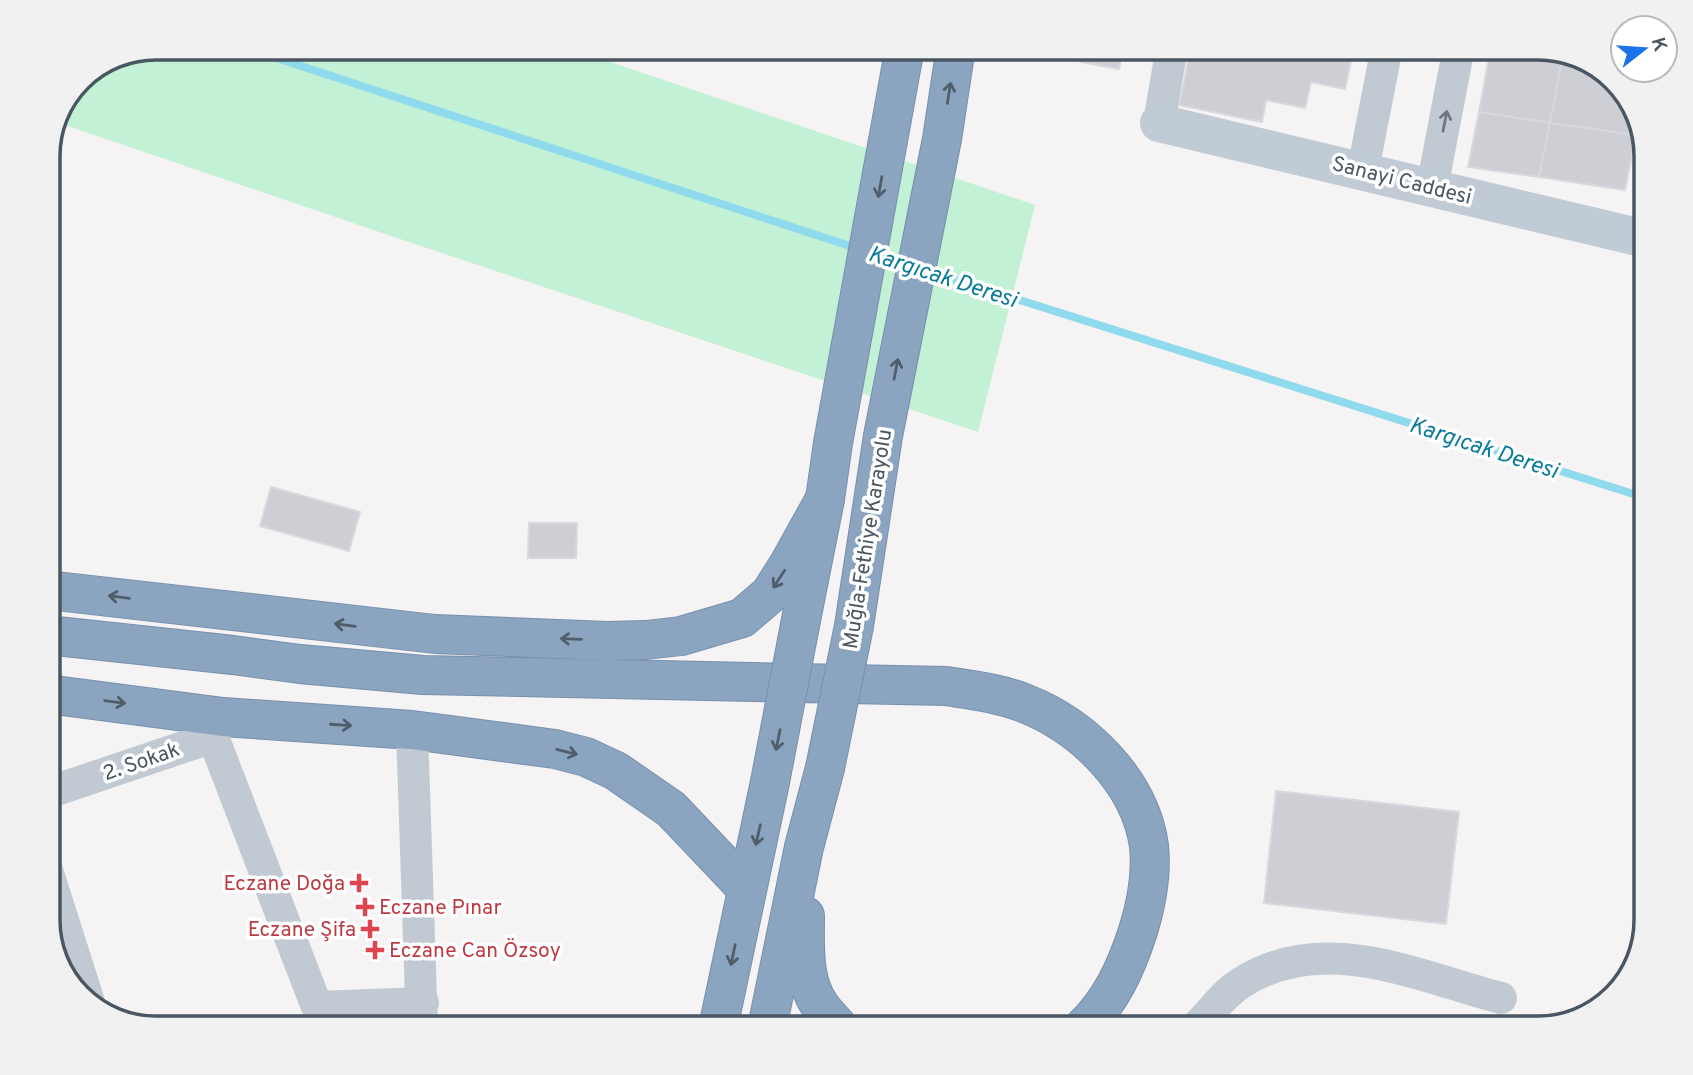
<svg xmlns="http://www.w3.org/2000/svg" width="1693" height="1075" font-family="Overpass,sans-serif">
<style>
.green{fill:#c3f1d5}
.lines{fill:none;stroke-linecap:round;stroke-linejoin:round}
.stream{stroke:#90daee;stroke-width:8}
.building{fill:#cdcfd5;stroke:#d7d9de;stroke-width:2}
.highway-casing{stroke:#7690ad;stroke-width:40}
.street{stroke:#c1cad2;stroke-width:32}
.secondary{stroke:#c1cbd6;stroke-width:38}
.highway{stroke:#8ba5c1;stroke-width:38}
.highway-bridge-casing{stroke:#7690ad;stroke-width:40;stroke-linecap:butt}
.highway-bridge{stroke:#8ba5c1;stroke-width:38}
.oneway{stroke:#505e6b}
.oneway2{stroke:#6e7983}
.health-dot{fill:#e0444e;stroke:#fff;stroke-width:2.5}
.labels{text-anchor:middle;stroke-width:7;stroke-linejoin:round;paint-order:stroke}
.street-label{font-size:21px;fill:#4a5661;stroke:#fff}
.health-label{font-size:21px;fill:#be3a42;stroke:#fff;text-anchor:end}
.water-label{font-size:23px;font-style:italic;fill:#0c7c9b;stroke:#fff}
.rim{fill:none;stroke:#4a5661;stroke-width:3.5}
</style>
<rect width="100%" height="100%" fill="#f5f3f3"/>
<path class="green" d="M 155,47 L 566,47 L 1035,205 L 978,432 L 394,237 L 59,123 L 79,79 Z"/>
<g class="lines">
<g class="stream">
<path d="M 243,47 L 859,249"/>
<path d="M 878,255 L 905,264"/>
<path d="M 928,271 L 1646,498"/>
</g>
</g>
<g class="building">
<path d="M 1083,47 L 1123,47 L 1119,69 L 1080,62 Z"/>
<path d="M 1191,47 L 1354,47 L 1345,89 L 1311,82 L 1305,108 L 1266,100 L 1262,122 L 1179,105 Z"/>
<path d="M 1491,47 L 1538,47 L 1563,55 L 1550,123 L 1479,112 Z"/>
<path d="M 1563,55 L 1597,65 L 1631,101 L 1638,125 L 1636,135 L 1550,123 Z"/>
<path d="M 1479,112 L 1550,123 L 1539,177 L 1468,167 Z"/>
<path d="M 1550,123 L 1636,135 L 1625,190 L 1539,177 Z"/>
<path d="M 271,487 L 360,512 L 349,551 L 260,526 Z"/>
<path d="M 529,523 L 577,523 L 576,558 L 528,558 Z"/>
<path d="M 1276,791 L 1459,812 L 1446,924 L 1264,903 Z"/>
</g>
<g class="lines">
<defs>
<g id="highway">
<path d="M 47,590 L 435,634 L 607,641 L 646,640 L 681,636 L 742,618 L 770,594 L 789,564 L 825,499"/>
<path d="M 800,625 L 825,499 L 833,443 L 905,47"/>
<path d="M 854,626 L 883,436 L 942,139 L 956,47"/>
<path d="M 47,635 L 233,655 L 300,664 L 423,675 L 946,686 C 972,690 999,693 1024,703 C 1083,726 1140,781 1149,846 C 1152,874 1146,905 1138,931 C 1126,968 1111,1001 1083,1028"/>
<path d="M 47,694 L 223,717 L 412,730 L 555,749 L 586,757 L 616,771 L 671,809 L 746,888"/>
<path d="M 805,916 C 805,945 802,982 821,1007 C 826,1014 833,1021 839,1028"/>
<path d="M 718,1028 L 770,782"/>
<path d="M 767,1028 L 804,847 L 825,768"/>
</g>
</defs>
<use href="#highway" class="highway-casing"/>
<g class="street">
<path d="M 1159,123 L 1172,47"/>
<path d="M 1363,170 L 1387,47"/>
<path d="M 1432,188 L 1459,47"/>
<path d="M 412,730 L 422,1028"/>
<path d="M 213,737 L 317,1007 L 423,1003"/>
<path d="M 47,793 L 213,737 L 222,718"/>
<path d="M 47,870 L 89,1002"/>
<path d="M 1195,1028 C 1211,1013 1223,994 1241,983 C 1323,930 1417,976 1501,998"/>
</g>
<path class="secondary" d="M 1159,123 L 1646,239"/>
<use href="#highway" class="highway"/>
<defs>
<g id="highway-bridge">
<path d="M 825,768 L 854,626"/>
<path d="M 770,782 L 800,625"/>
</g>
</defs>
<use href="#highway-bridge" class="highway-bridge-casing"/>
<use href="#highway-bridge" class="highway-bridge"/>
</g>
<defs><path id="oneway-shaft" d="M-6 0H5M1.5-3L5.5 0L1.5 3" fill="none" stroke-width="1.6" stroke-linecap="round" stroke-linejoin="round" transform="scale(1.75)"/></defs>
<g class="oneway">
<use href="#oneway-shaft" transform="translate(949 93) rotate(-81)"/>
<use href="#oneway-shaft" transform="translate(880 187) rotate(100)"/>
<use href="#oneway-shaft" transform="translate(896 369) rotate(-79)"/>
<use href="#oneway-shaft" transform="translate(779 579) rotate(123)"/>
<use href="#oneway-shaft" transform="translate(119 597) rotate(-173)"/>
<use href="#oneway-shaft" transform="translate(345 625) rotate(-173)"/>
<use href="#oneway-shaft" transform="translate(571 639) rotate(-178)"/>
<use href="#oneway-shaft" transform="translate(115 702) rotate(8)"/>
<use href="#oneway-shaft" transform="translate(341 725) rotate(4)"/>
<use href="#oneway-shaft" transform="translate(778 740) rotate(101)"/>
<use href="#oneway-shaft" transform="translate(567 752) rotate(14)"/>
<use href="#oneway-shaft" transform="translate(758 835) rotate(103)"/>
<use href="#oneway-shaft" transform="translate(733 955) rotate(102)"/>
</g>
<use class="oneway2" href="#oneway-shaft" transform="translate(1445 121) rotate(-79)"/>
<g class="health-dot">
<path d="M355.5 872.5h7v7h7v7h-7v7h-7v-7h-7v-7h7z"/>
<path d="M361.5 896.5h7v7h7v7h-7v7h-7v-7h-7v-7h7z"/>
<path d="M366.5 918.5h7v7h7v7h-7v7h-7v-7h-7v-7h7z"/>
<path d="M371.5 939.5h7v7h7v7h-7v7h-7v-7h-7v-7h7z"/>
</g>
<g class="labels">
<g class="street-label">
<text transform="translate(1402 180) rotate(14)" y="7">Sanayi Caddesi</text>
<text transform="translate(867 539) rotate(-81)" y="7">Muğla-Fethiye Karayolu</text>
<text transform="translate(141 761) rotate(-19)" y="7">2. Sokak</text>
</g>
<g class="health-label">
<text x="345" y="890">Eczane Doğa</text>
<text x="379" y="914" text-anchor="start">Eczane Pınar</text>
<text x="356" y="936">Eczane Şifa</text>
<text x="389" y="957" text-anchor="start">Eczane Can Özsoy</text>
</g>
<g class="water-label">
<text transform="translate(943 276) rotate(18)" y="8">Kargıcak Deresi</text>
<text transform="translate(1484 447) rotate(18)" y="8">Kargıcak Deresi</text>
</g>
</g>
<path d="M0 0H1693V1075H0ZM156 60H1538A96 96 0 0 1 1634 156V920A96 96 0 0 1 1538 1016H156A96 96 0 0 1 60 920V156A96 96 0 0 1 156 60Z" fill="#f1f1f2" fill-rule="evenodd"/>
<path class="rim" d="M156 60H1538A96 96 0 0 1 1634 156V920A96 96 0 0 1 1538 1016H156A96 96 0 0 1 60 920V156A96 96 0 0 1 156 60Z"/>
<g transform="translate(1644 49) rotate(73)"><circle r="33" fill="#ffffff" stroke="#b7bbc0" stroke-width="2"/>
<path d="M0-5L12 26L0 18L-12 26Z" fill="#1a73e8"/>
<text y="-10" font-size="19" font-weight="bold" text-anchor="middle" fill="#4a5661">K</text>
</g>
</svg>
